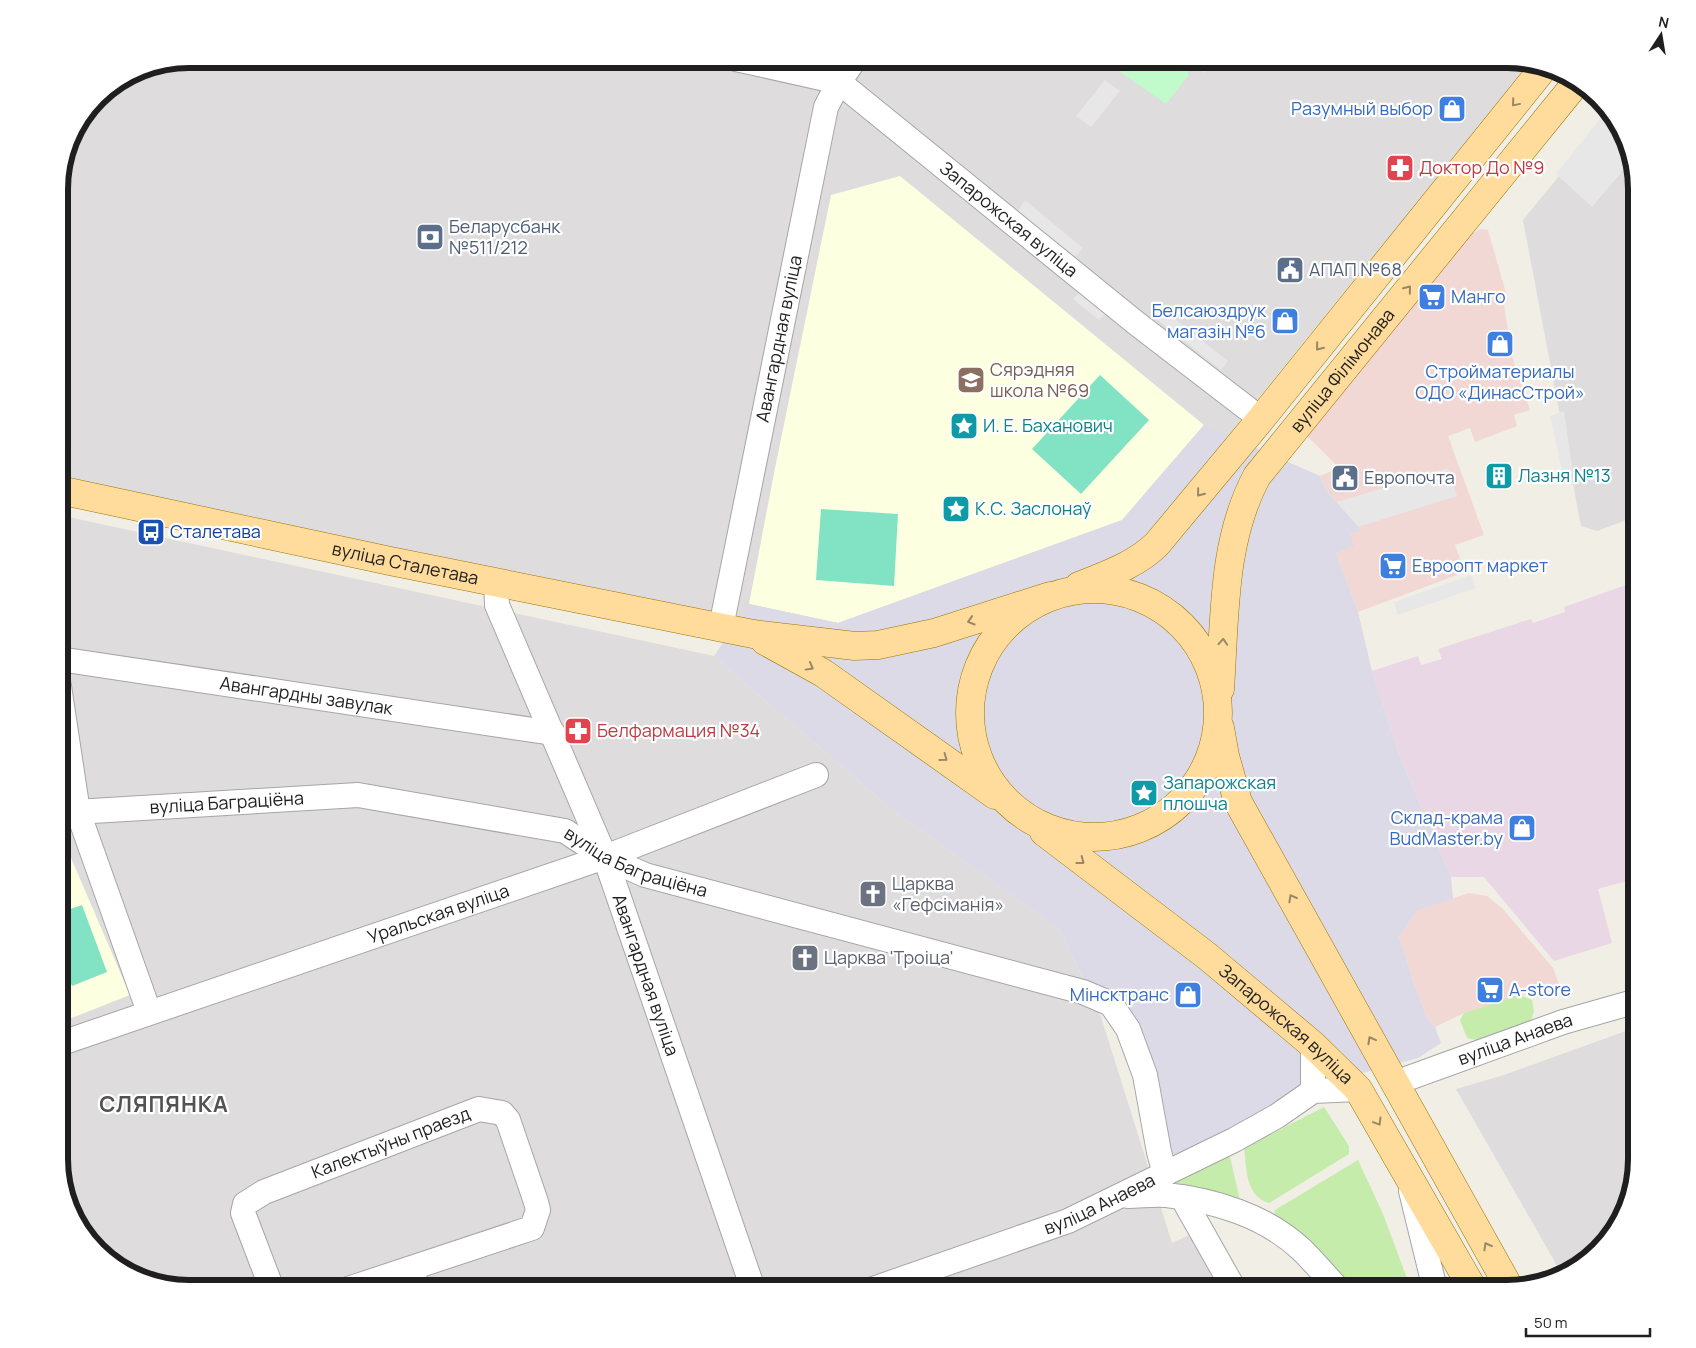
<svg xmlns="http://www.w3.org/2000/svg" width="1696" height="1348" font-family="Manrope,sans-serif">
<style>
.residential{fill:#dedcdc}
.commercial{fill:#f2d8d4}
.industrial{fill:#ead7e5}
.education{fill:#fcffe0}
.grass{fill:#c5ecaa}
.park{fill:#c1fbcb}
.pitch{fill:#81e2c4}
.parking{fill:#e7e7e7}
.plaza{fill:#dbdae6}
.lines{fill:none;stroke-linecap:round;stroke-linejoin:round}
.minor-casing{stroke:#a6a6a6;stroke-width:26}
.major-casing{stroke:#9b7400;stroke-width:29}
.minor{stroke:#fff;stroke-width:24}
.major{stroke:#ffdc9c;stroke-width:28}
.oneway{stroke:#9a8764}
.labels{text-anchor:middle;stroke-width:4.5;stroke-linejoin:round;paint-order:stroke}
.shop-label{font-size:18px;fill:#366cbe;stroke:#fff;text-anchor:end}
.health-label{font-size:18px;fill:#be3a42;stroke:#fff;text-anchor:start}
.street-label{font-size:18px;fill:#1f1f1f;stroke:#fff}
.service-label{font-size:18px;fill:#4e5e75;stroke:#fff;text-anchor:start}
.education-label{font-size:18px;fill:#785e54;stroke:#fff;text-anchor:start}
.culture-label{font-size:18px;fill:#0d838f;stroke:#fff;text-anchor:start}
.transit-label{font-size:18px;fill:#164399;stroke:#fff;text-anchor:start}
.worship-label{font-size:18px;fill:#5b616d;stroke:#fff;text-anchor:start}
.district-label{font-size:22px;font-weight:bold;letter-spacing:1px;fill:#525252;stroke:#fff}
.rim{fill:none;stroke:#1f1f1f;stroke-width:6}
</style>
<rect width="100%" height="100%" fill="#f0eee5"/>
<g class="residential">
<path d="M 189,59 L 1507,59 L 1533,63 L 1339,298 L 1211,457 L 907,628 L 730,619 L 59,478 L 59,180 L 72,131 L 103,91 L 139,69 Z"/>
<path d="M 1610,114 L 1624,132 L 1637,189 L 1637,516 L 1597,531 L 1581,526 L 1523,220 Z"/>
<path d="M 59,515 L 714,656 L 890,808 L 1060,930 L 1101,1017 L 1172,1243 L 1191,1234 L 1218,1289 L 189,1289 L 147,1282 L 103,1257 L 72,1216 L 59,1167 Z"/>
<path d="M 1637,1027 L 1637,1159 L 1630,1201 L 1605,1245 L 1563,1276 L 1456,1089 L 1504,1075 Z"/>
</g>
<g class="commercial">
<path d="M 1480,229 L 1488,230 L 1508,300 L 1504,305 L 1512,356 L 1530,410 L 1514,415 L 1517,426 L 1475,442 L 1470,428 L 1448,436 L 1484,535 L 1455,545 L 1465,572 L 1358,612 L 1336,553 L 1349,534 L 1361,530 L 1325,489 L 1320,476 L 1339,468 L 1307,436 L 1470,235 Z"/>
<path d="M 1469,893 L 1487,896 L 1503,909 L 1553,968 L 1559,984 L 1464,1013 L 1435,1027 L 1427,1018 L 1415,987 L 1399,936 L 1418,910 Z"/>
</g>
<path class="industrial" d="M 1637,581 L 1637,878 L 1598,889 L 1612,943 L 1554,961 L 1484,877 L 1451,877 L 1400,757 L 1372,671 L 1418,656 L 1421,665 L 1442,659 L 1438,649 L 1531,619 L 1533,623 L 1565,612 L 1564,607 Z"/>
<g class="education">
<path d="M 900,176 L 1204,425 L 1122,520 L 838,623 L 749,604 L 775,468 L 831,195 Z"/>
<path d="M 59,830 L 130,995 L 59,1023 Z"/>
</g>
<g class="grass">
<path d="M 1520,995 L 1532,1000 L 1534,1011 L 1530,1023 L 1480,1041 L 1467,1038 L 1460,1020 L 1464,1013 Z"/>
<path d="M 1324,1107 L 1349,1146 L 1349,1154 L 1269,1203 C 1245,1196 1247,1169 1244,1148 Z"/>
<path d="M 1229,1153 L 1240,1200 L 1167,1184 Z"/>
<path d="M 1358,1160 L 1383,1214 L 1411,1289 L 1352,1289 L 1341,1275 L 1274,1216 L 1275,1210 Z"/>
</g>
<path class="park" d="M 1130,59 L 1180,59 L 1189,75 L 1166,104 L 1120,72 Z"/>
<g class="pitch">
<path d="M 1100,375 L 1149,420 L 1081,494 L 1032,449 Z"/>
<path d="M 821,509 L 898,514 L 894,586 L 816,580 Z"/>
<path d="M 82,905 L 107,972 L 72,986 L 59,951 L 59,913 Z"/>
</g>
<g class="parking">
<path d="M 1184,59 L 1216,59 L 1204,73 Z"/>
<path d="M 1105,80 L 1120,91 L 1091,127 L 1076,116 Z"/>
<path d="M 1607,110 L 1624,132 L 1631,161 L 1592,207 L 1556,174 Z"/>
<path d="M 1025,200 L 1083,248 L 1074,259 L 1018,211 Z"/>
<path d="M 1083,289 L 1110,310 L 1099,320 L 1073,299 Z"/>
<path d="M 1165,311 L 1228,361 L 1221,370 L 1158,320 Z"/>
<path d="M 1564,411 L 1573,474 L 1564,479 L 1550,416 Z"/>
<path d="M 1448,468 L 1457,496 L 1345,531 L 1337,502 Z"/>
<path d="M 1471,575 L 1476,588 L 1398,615 L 1394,602 Z"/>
</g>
<path class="plaza" d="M 1204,425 L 1320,476 L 1325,489 L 1361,530 L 1350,534 L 1354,546 L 1336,553 L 1358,612 L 1372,671 L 1400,757 L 1451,877 L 1453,899 L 1418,910 L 1399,936 L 1415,987 L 1427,1018 L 1435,1027 L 1441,1043 L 1418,1058 L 1296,1091 L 1287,1100 L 1173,1160 L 1123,995 L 1086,985 L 1060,930 L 890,808 L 714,656 L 749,604 L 838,623 L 1122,520 Z"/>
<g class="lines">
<defs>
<g id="minor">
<path id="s1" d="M 736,59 L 839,82 L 1136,323 L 1261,419"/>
<path id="s2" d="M 496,582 L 497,605 L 605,857 L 753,1289"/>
<path id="s3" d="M 721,627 L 826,107 L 839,82 L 855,59"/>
<path id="s4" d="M 59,659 L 553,733"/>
<path d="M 59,686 L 78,812 L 149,1012"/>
<path id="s5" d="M 59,813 L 358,795 L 565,831 L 605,857 L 645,875 L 1083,992 L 1111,1004 L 1128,1029 L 1145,1075 L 1159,1152 L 1165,1174"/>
<path id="s6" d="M 59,1044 L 605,857 L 816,775"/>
<path id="s7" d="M 1395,1083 L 1563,1022 L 1637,1001"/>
<path d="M 1313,1091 L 1313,1045"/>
<path d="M 1411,1191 L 1435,1289"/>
<path d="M 1128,1196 C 1140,1196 1154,1194 1166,1195 C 1214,1200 1266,1216 1302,1250 C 1314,1262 1326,1276 1338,1289"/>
<path d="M 1182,1197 L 1234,1289"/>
<path d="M 411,1269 L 418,1289"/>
<path id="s8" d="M 272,1289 L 243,1213 L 245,1204 L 264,1192 L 479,1109 L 502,1113 L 508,1120 L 536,1202 L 538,1210 L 532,1228 L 348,1289"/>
<path id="s9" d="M 873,1289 L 1068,1221 L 1234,1140 L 1277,1116 L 1313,1091 L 1358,1089"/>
</g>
<g id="major">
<path id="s10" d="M 59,490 L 390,561 L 753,634 L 855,646 L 878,645 L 934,633 L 1050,596"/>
<path d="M 1079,586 C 1106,575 1136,565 1157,544 L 1261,419 L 1546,65"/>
<circle cx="1094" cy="713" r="124"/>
<path d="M 765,641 L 823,673 L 995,795"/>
<path id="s11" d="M 1220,689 C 1225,617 1222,541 1257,476 L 1577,82"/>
<path d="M 1220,728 L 1225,756 L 1238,802 L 1510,1289"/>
<path id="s12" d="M 1044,832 L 1207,956 L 1313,1045 L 1358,1089 L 1473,1289"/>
</g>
</defs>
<use href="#minor" class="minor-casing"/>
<use href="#major" class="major-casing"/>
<use href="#minor" class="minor"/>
<use href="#major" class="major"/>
</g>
<defs><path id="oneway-chevron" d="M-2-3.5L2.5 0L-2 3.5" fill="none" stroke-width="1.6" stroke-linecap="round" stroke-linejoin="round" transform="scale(1.25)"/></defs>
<g class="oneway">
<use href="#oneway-chevron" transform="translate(1515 103) rotate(130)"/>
<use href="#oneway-chevron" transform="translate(1408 289) rotate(-51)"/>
<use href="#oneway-chevron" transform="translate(1319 347) rotate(129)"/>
<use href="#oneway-chevron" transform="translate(1200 493) rotate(129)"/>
<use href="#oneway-chevron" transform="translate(971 621) rotate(163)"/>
<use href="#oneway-chevron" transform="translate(1223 642) rotate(-86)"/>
<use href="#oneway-chevron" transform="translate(810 667) rotate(29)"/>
<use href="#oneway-chevron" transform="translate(944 758) rotate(36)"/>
<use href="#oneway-chevron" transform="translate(1081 861) rotate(37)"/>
<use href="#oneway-chevron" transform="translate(1292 898) rotate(-119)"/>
<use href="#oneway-chevron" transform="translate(1371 1040) rotate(-119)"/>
<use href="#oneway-chevron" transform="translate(1378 1122) rotate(59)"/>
<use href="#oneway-chevron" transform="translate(1487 1246) rotate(-119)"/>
</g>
<defs>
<symbol id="shop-square" viewBox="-11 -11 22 22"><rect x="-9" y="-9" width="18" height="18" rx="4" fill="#3f7fe0" stroke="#fff"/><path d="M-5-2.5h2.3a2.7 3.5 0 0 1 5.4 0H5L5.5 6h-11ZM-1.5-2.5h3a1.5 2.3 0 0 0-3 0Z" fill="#fff"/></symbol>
<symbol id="pharmacy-square" viewBox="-11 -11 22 22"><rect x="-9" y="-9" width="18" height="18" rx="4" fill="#e0444e" stroke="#fff"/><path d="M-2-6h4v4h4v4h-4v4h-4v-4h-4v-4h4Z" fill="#fff"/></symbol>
<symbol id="bank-square" viewBox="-11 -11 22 22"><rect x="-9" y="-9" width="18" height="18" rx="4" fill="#5c6f8a" stroke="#fff"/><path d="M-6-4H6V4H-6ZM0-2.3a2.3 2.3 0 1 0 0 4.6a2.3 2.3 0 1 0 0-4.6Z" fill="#fff"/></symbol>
<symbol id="civic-square" viewBox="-11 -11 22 22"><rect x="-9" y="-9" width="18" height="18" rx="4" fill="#5c6f8a" stroke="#fff"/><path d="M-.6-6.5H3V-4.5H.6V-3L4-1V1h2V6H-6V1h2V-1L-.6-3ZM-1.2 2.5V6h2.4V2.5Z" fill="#fff"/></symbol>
<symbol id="supermarket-square" viewBox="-11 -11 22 22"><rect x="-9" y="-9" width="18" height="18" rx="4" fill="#3f7fe0" stroke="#fff"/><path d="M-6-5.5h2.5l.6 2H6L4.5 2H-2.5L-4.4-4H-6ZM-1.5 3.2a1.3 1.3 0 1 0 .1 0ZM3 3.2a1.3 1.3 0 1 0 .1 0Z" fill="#fff"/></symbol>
<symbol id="school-square" viewBox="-11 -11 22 22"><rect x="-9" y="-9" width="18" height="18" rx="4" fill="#8d6e63" stroke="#fff"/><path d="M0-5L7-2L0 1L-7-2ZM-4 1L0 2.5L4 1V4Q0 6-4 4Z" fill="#fff"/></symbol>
<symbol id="sight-square" viewBox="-11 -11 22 22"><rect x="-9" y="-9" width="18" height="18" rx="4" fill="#0f9aa8" stroke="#fff"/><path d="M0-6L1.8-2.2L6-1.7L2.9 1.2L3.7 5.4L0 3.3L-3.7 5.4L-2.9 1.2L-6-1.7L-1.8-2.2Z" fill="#fff"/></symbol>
<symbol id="building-square" viewBox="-11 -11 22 22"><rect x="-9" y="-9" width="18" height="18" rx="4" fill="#0f9aa8" stroke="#fff"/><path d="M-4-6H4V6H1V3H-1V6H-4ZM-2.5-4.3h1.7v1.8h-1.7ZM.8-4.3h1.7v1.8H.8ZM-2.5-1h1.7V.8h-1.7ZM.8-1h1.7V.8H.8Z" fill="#fff"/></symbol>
<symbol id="bus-square" viewBox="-11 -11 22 22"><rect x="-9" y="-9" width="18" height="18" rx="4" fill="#1a4fb4" stroke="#fff"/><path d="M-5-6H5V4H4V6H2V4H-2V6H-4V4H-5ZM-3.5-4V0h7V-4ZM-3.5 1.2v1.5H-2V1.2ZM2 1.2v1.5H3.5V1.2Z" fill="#fff"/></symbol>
<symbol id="church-square" viewBox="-11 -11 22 22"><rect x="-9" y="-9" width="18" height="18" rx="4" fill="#6b7280" stroke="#fff"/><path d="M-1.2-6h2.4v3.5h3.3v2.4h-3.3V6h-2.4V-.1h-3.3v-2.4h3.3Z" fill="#fff"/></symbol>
</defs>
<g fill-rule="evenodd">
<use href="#shop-square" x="1436" y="93" width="32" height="32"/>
<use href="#pharmacy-square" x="1384" y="152" width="32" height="32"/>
<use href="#bank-square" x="414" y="221" width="32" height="32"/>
<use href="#civic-square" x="1274" y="254" width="32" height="32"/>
<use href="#supermarket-square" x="1416" y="281" width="32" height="32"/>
<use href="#shop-square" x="1269" y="305" width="32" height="32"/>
<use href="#shop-square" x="1484" y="328" width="32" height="32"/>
<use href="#school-square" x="955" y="364" width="32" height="32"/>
<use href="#sight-square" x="948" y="410" width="32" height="32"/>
<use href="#building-square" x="1483" y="460" width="32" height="32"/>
<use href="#civic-square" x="1329" y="462" width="32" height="32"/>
<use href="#sight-square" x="940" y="493" width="32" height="32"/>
<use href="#bus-square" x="135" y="516" width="32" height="32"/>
<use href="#supermarket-square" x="1377" y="550" width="32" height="32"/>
<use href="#pharmacy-square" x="562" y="715" width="32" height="32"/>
<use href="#sight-square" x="1128" y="777" width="32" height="32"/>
<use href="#shop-square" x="1506" y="812" width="32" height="32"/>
<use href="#church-square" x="857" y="878" width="32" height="32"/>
<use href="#church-square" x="789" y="942" width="32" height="32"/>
<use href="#supermarket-square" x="1474" y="974" width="32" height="32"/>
<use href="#shop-square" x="1172" y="979" width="32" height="32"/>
</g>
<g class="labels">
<g class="shop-label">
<text x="1433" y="115">Разумный выбор</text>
<text x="1451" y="303" text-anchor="start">Манго</text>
<text x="1266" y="317">Белсаюздрук<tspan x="1266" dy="21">магазін №6</tspan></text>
<text x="1500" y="378" text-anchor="middle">Стройматериалы<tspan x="1500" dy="21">ОДО «ДинасСтрой»</tspan></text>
<text x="1412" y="572" text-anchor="start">Евроопт маркет</text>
<text x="1503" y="824">Склад-крама<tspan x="1503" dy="21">BudMaster.by</tspan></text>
<text x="1509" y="996" text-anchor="start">А-store</text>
<text x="1169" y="1001">Мінсктранс</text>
</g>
<g class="health-label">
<text x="1419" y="174">Доктор До №9</text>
<text x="597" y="737">Белфармация №34</text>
</g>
<g class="street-label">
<text dy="6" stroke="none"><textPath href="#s1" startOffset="324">Запарожская вуліца</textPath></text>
<text dy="6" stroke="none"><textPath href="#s3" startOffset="294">Авангардная вуліца</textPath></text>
<text dy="6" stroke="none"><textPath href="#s11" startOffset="354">вуліца Філімонава</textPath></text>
<text dy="6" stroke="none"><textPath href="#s10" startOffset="354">вуліца Сталетава</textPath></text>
<text dy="6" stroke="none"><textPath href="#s4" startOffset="250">Авангардны завулак</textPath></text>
<text dy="6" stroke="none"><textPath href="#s5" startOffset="168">вуліца Баграціёна</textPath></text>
<text dy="6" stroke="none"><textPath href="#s5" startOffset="588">вуліца Баграціёна</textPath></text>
<text dy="6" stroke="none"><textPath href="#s6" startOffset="401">Уральская вуліца</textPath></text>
<text dy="6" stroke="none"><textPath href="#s2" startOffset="422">Авангардная вуліца</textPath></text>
<text dy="6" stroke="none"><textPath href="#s12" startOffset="309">Запарожская вуліца</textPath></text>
<text dy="6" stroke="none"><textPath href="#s7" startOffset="128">вуліца Анаева</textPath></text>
<text dy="6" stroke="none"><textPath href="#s8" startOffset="249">Калектыўны праезд</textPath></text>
<text dy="6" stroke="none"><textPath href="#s9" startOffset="242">вуліца Анаева</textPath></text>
</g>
<g class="service-label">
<text x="449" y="233">Беларусбанк<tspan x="449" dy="21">№511/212</tspan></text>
<text x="1309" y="276">АПАП №68</text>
<text x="1364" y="484">Европочта</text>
</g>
<g class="education-label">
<text x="990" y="376">Сярэдняя<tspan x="990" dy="21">школа №69</tspan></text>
</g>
<g class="culture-label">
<text x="983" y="432">И. Е. Баханович</text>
<text x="1518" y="482">Лазня №13</text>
<text x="975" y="515">К.С. Заслонаў</text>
<text x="1163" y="789">Запарожская<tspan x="1163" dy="21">плошча</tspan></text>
</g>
<g class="transit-label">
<text x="170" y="538">Сталетава</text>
</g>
<g class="worship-label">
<text x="892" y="890">Царква<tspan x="892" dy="21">«Гефсіманія»</tspan></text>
<text x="824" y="964">Царква 'Троіца'</text>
</g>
<g class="district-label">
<text x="164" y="1112">СЛЯПЯНКА</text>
</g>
</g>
<path d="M0 0H1696V1348H0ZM189 68H1507A121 121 0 0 1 1628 189V1159A121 121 0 0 1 1507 1280H189A121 121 0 0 1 68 1159V189A121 121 0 0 1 189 68Z" fill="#fff" fill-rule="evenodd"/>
<path class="rim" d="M189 68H1507A121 121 0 0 1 1628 189V1159A121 121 0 0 1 1507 1280H189A121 121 0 0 1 68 1159V189A121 121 0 0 1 189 68Z"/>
<g transform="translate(1661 35) rotate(12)" stroke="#ffffff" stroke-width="4" paint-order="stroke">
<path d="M0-4L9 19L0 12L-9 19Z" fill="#1f1f1f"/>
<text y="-8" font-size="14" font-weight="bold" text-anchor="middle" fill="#1f1f1f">N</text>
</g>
<path d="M1526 1328v8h124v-8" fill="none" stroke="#1f1f1f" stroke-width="2.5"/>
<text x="1534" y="1328" font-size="15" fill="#1f1f1f" stroke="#ffffff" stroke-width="4" paint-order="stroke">50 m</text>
</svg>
